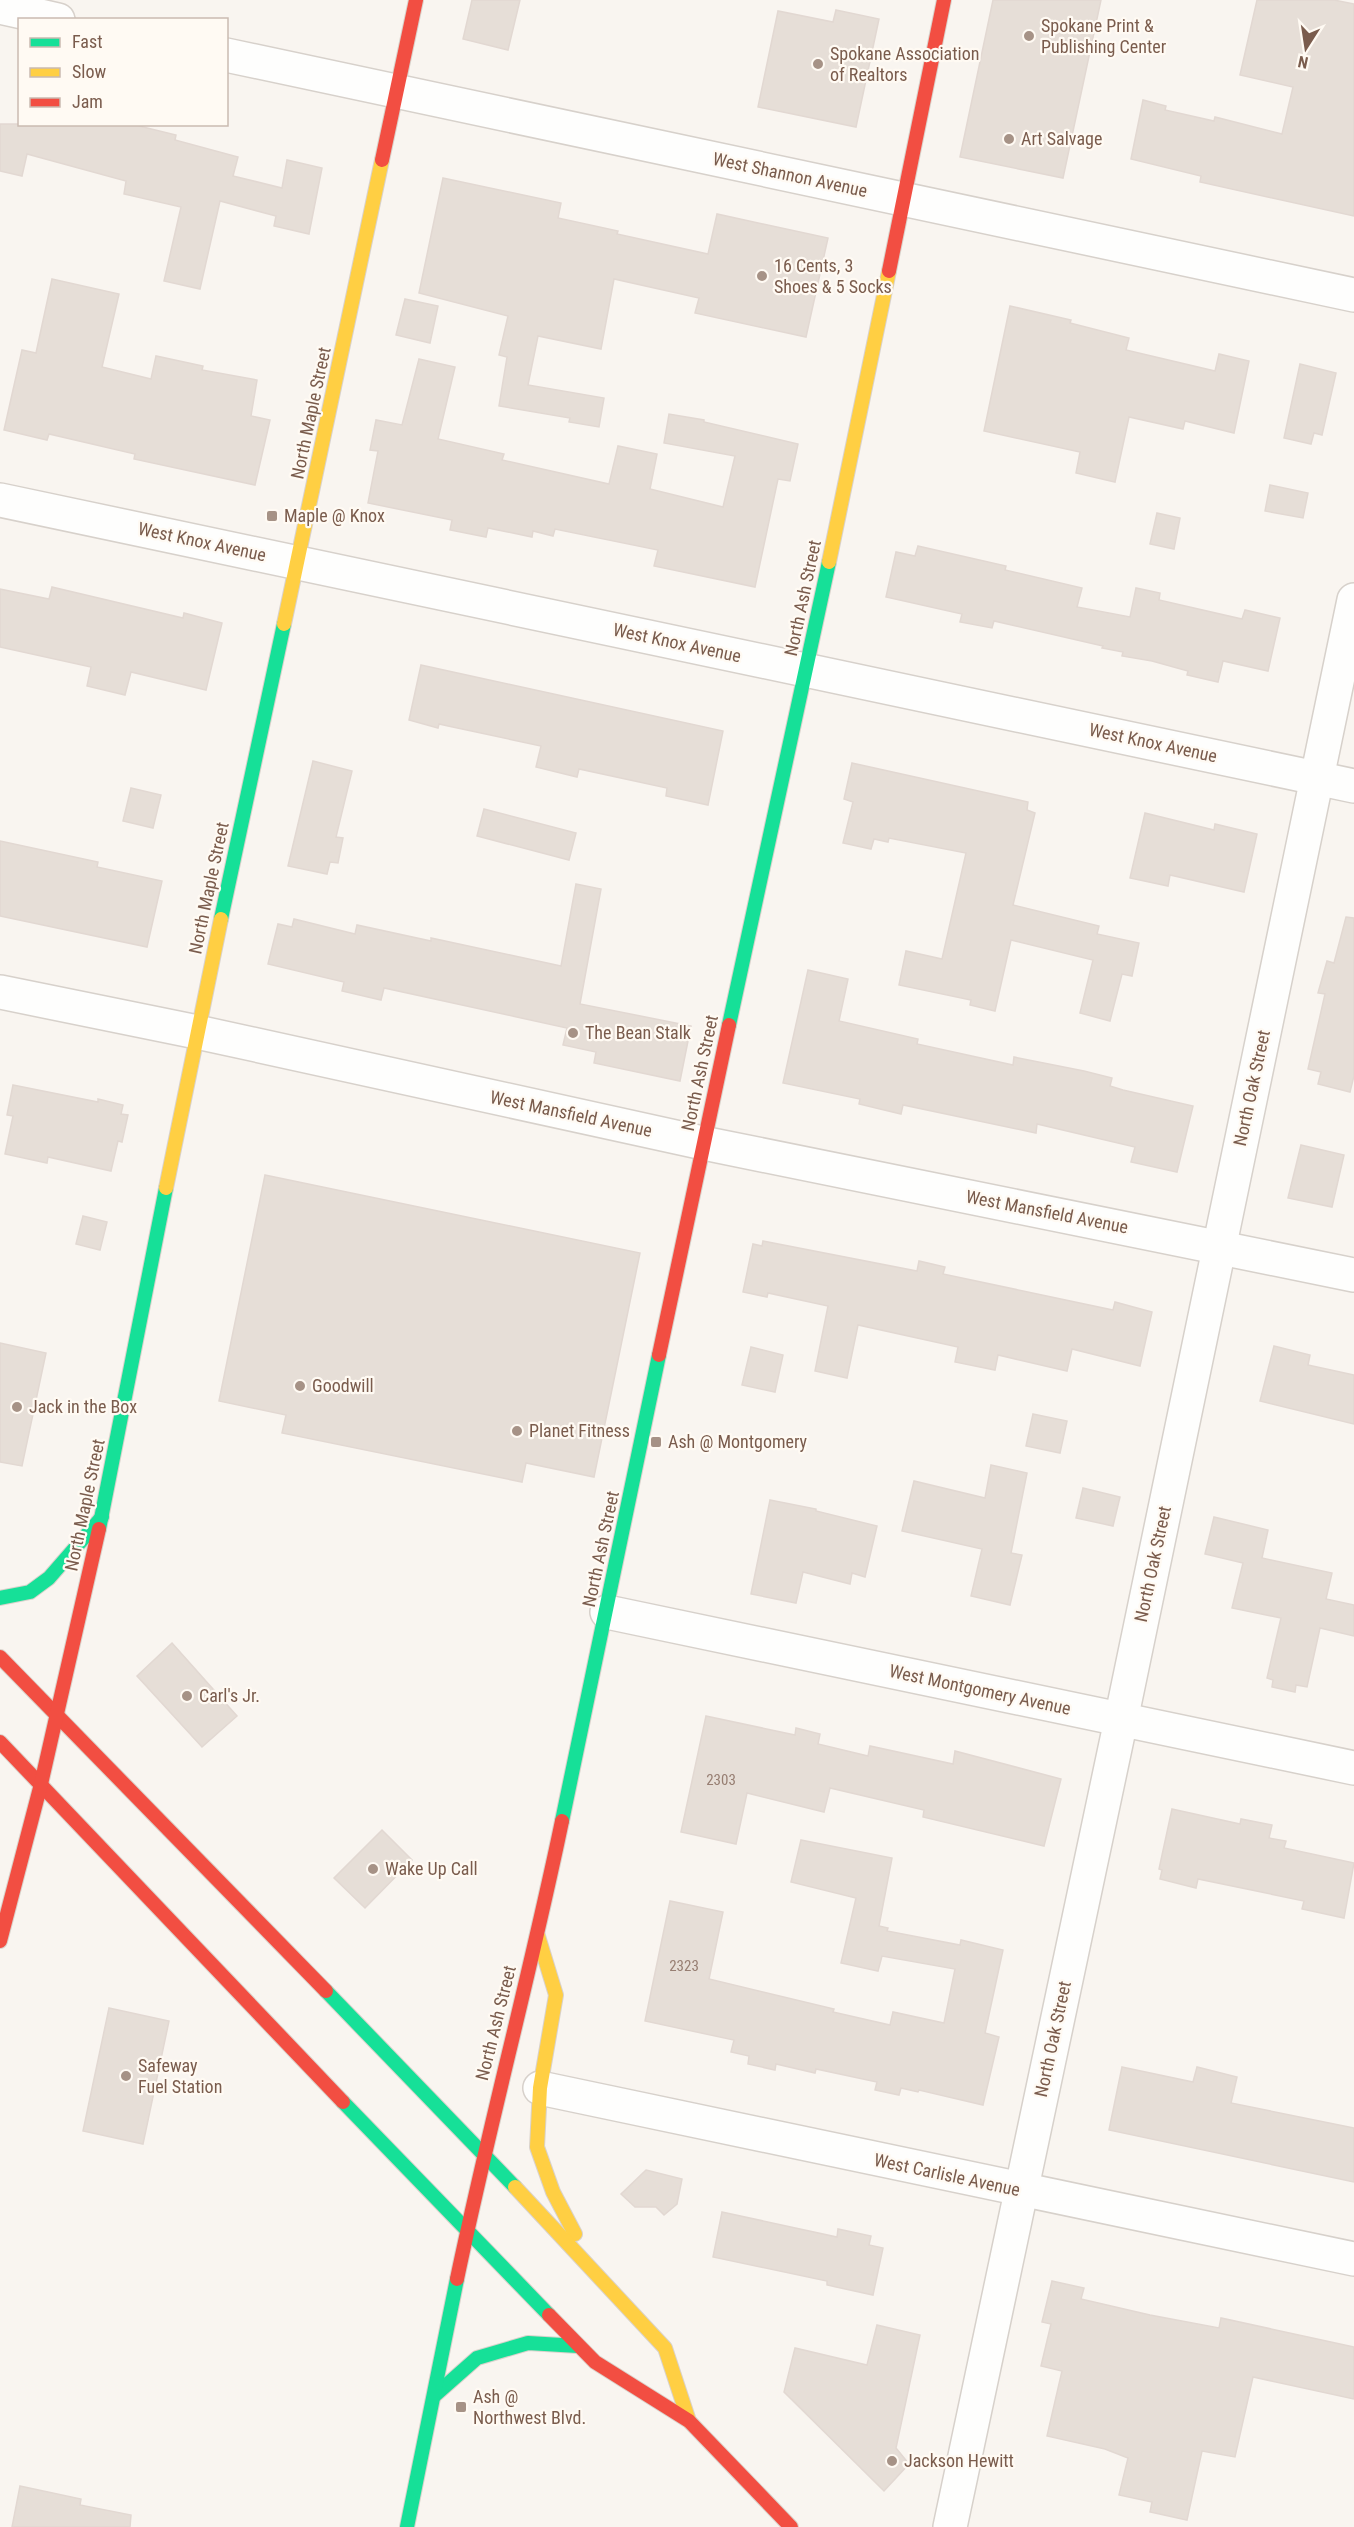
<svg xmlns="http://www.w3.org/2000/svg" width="1354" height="2527" font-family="'Roboto Condensed',sans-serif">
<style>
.building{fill:#e6ded7;stroke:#e2d8d2;stroke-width:1.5}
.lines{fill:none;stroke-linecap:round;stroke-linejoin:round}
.street-casing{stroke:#d7d1cb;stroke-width:36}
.fast-casing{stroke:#d9d2cb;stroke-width:16}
.slow-casing{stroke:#d9d2cb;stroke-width:16}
.jam-casing{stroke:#d9d2cb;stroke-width:16}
.street{stroke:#fefefd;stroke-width:33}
.fast{stroke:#16e098;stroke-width:14}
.slow{stroke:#ffcf43;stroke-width:14}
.jam{stroke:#f24e42;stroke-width:14}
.poi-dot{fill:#a69286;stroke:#fffaf3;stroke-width:2}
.labels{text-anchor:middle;stroke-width:4.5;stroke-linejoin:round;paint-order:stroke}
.number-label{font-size:15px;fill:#977e72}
.poi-label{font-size:18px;fill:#7a5c4d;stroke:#fffaf3;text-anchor:start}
.street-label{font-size:18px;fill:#7a5c4d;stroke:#fffaf3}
</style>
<rect width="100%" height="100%" fill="#f9f5f0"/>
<g class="building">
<path d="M 472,0 L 520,0 L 508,50 L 463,39 Z"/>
<path d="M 993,0 L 1101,0 L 1063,178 L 960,157 Z"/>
<path d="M 1257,0 L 1334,0 L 1354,4 L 1354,216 L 1200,182 L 1201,176 L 1131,159 L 1143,100 L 1166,106 L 1165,110 L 1214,121 L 1215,117 L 1282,134 L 1293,87 L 1240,75 Z"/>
<path d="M 836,10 L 879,19 L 856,127 L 758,107 L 778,11 L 833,22 Z"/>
<path d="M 0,124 L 131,124 L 176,135 L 175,140 L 238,157 L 233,176 L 282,188 L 287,160 L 322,168 L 309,234 L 274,226 L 276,216 L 220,201 L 200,289 L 164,281 L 181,207 L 124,194 L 126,181 L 27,154 L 22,176 L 0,171 Z"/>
<path d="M 443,178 L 561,203 L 558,218 L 618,231 L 617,234 L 708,254 L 717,214 L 828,238 L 806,337 L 695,313 L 699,298 L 614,279 L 601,349 L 538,336 L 528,385 L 604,398 L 599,427 L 569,422 L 570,418 L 499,406 L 507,357 L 499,355 L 508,316 L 419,293 Z"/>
<path d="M 52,279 L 119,294 L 102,367 L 151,379 L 156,356 L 203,366 L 202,370 L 257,380 L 251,416 L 270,420 L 255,485 L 134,459 L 135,454 L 49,434 L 47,440 L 4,430 L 22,350 L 36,353 Z"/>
<path d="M 405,299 L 438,306 L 430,343 L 396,335 Z"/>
<path d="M 1010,306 L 1071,320 L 1070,323 L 1129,338 L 1126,350 L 1215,371 L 1219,354 L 1249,361 L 1234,433 L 1185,421 L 1183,429 L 1129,417 L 1115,482 L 1076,473 L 1080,452 L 984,431 Z"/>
<path d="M 419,359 L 455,367 L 438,439 L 504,454 L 502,460 L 609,484 L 618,446 L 657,454 L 650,489 L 723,507 L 735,456 L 664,443 L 669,414 L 704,420 L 704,422 L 798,444 L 790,481 L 778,479 L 755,587 L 654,566 L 658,550 L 555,529 L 553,536 L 533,531 L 532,537 L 488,528 L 486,537 L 450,530 L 452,520 L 368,503 L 378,451 L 370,450 L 376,420 L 402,425 Z"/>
<path d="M 1300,364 L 1336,373 L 1322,435 L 1314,433 L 1311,444 L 1284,438 Z"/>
<path d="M 1270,485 L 1308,493 L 1303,518 L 1265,511 Z"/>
<path d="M 1157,513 L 1180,518 L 1174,549 L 1150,544 Z"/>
<path d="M 918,546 L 1006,566 L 1005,570 L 1082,588 L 1077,607 L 1130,617 L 1136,588 L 1160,593 L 1159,600 L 1242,619 L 1245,610 L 1280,618 L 1268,671 L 1223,661 L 1218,682 L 1187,675 L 1188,671 L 1152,661 L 1122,656 L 1123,652 L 1102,648 L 1103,646 L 994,621 L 992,628 L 960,622 L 962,614 L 886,597 L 896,552 L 915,556 Z"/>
<path d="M 52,587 L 183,618 L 184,613 L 222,623 L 206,690 L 131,672 L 125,695 L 87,686 L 91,667 L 0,647 L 0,589 L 49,599 Z"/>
<path d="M 421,665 L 723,731 L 708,805 L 666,796 L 667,788 L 579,769 L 577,777 L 536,767 L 541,746 L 448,726 L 439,724 L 438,728 L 409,720 Z"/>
<path d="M 313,761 L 352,771 L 336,837 L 343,838 L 338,863 L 330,862 L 327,874 L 288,866 Z"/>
<path d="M 852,763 L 1028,802 L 1027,810 L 1035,813 L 1013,905 L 1099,926 L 1097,934 L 1139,943 L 1132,976 L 1122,974 L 1110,1021 L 1080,1013 L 1093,960 L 1011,940 L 995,1011 L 970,1005 L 971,1000 L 899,985 L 906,951 L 942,959 L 966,853 L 889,838 L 888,842 L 874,839 L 871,849 L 843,843 L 853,802 L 844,799 Z"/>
<path d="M 131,788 L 161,795 L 153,828 L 123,821 Z"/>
<path d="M 484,809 L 576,833 L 569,860 L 477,836 Z"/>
<path d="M 1145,813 L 1214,830 L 1215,824 L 1257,834 L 1244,892 L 1170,875 L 1168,886 L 1130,878 Z"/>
<path d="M 0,841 L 98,862 L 97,867 L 162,881 L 147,947 L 0,916 Z"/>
<path d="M 576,884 L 601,889 L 580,1004 L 691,1026 L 680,1081 L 594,1063 L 596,1052 L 563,1045 L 567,1028 L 384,988 L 381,1000 L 342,991 L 344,982 L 268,964 L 278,924 L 292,927 L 294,919 L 355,934 L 357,925 L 431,941 L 431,938 L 561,966 Z"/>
<path d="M 1346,917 L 1354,918 L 1354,1076 L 1350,1092 L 1318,1084 L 1321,1072 L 1308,1069 L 1325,994 L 1318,993 L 1327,961 L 1334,963 Z"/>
<path d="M 808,970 L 848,979 L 839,1021 L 918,1039 L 917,1044 L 1013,1065 L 1014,1057 L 1084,1071 L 1112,1078 L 1110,1086 L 1123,1090 L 1193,1106 L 1177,1172 L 1131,1162 L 1135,1147 L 1037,1124 L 1036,1133 L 903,1105 L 901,1114 L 859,1104 L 860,1099 L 783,1083 Z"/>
<path d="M 13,1085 L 98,1102 L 98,1099 L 123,1105 L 121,1114 L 128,1115 L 122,1142 L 118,1141 L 111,1171 L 48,1157 L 47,1163 L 5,1154 L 13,1116 L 7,1115 Z"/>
<path d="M 1301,1145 L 1344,1155 L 1332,1207 L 1288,1198 Z"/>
<path d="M 265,1175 L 640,1253 L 594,1477 L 526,1463 L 522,1482 L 282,1433 L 286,1415 L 219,1401 Z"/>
<path d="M 83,1216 L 107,1222 L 100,1250 L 76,1244 Z"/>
<path d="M 763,1241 L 917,1271 L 919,1261 L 945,1267 L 943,1274 L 1113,1310 L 1115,1302 L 1152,1312 L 1140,1366 L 1072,1349 L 1067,1371 L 998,1355 L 995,1370 L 955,1362 L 958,1347 L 858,1325 L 847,1378 L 815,1371 L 828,1306 L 768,1293 L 767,1297 L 743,1292 L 753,1244 L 762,1246 Z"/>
<path d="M 0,1343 L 46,1353 L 22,1466 L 0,1462 Z"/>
<path d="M 1274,1346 L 1310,1355 L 1308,1365 L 1354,1375 L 1354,1424 L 1260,1401 Z"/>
<path d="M 751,1347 L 783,1355 L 775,1392 L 742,1385 Z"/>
<path d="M 1033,1414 L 1067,1421 L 1060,1453 L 1026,1446 Z"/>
<path d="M 991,1465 L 1027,1473 L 1011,1553 L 1022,1555 L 1010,1605 L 971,1596 L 982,1549 L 902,1531 L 914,1481 L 985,1498 Z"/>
<path d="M 1083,1488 L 1120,1497 L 1113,1526 L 1076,1518 Z"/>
<path d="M 770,1500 L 816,1509 L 816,1511 L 877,1526 L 865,1577 L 852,1573 L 850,1584 L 803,1572 L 796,1603 L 751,1594 Z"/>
<path d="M 1214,1517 L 1268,1530 L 1262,1558 L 1332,1573 L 1326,1599 L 1354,1605 L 1354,1636 L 1320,1628 L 1307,1687 L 1296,1685 L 1295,1692 L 1272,1687 L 1273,1680 L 1267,1678 L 1281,1618 L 1232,1608 L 1243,1563 L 1205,1554 Z"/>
<path d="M 172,1643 L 237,1716 L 202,1747 L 137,1676 Z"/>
<path d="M 706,1716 L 795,1735 L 796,1728 L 820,1734 L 818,1744 L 868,1756 L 870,1746 L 953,1764 L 955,1751 L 1061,1779 L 1044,1846 L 923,1817 L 924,1810 L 830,1788 L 824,1812 L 747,1793 L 736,1844 L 681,1832 Z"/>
<path d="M 1172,1809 L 1240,1824 L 1241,1819 L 1272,1825 L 1269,1838 L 1286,1841 L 1284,1848 L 1354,1863 L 1344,1918 L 1302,1909 L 1304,1901 L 1198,1879 L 1196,1888 L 1160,1879 L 1162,1870 L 1159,1869 Z"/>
<path d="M 382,1830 L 412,1860 L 365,1908 L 334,1878 Z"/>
<path d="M 801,1840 L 892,1858 L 879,1926 L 888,1928 L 887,1931 L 960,1945 L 961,1940 L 1003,1950 L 985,2033 L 999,2037 L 983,2105 L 919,2090 L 918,2092 L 901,2088 L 899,2095 L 875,2090 L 877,2082 L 816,2069 L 815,2073 L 776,2064 L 775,2070 L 748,2064 L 749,2056 L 731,2052 L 734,2040 L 645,2021 L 670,1901 L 723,1912 L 709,1979 L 834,2009 L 833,2012 L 890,2025 L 893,2012 L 944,2023 L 955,1969 L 882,1956 L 878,1971 L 841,1963 L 856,1898 L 791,1882 Z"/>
<path d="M 109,2008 L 169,2021 L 143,2144 L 83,2131 Z"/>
<path d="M 1122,2067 L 1193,2082 L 1197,2067 L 1237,2077 L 1231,2103 L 1354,2128 L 1354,2182 L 1109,2130 Z"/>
<path d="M 646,2170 L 682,2179 L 677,2204 L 664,2215 L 656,2207 L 635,2207 L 621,2194 Z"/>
<path d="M 722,2212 L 837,2237 L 838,2229 L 871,2236 L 869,2245 L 883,2248 L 873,2295 L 827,2285 L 827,2281 L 713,2257 Z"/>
<path d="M 1052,2281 L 1084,2288 L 1081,2299 L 1150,2315 L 1219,2328 L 1221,2318 L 1354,2347 L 1354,2399 L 1253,2377 L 1235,2457 L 1202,2451 L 1187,2520 L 1150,2512 L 1152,2502 L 1119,2495 L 1128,2458 L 1105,2449 L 1047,2436 L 1062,2371 L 1041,2366 L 1051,2324 L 1042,2322 Z"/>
<path d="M 877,2325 L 920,2335 L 896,2448 L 909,2464 L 884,2491 L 784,2392 L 795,2348 L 867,2365 Z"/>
<path d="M 20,2486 L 81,2499 L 80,2505 L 131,2515 L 130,2527 L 12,2527 Z"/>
</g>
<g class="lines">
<defs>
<g id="street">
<path d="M 0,7 L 58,20"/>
<path d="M 226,55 L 1354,295"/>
<path d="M 0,500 L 1354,786"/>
<path d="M 0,992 L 197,1032 L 703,1143 L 1354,1275"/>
<path d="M 607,1612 L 1354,1768"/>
<path d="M 540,2088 L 1354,2259"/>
<path d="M 950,2527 L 1121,1720 L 1354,600"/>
</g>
<g id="fast">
<path d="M 221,919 L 284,624"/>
<path d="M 729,1025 L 829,562"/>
<path d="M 99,1529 L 166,1188"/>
<path d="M 0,1598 L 30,1592 L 49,1578 L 102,1517"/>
<path d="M 562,1821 L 659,1355"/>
<path d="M 326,1991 L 515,2187"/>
<path d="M 343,2102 L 549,2315"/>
<path d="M 434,2396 L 477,2358 L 528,2343 L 578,2346"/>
<path d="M 407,2527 L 457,2279"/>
</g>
<g id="slow">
<path d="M 829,562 L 889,271"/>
<path d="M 284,624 L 382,160"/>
<path d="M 166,1188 L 221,919"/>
<path d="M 538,1936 L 556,1995 L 540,2088 L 537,2147 L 553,2192 L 575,2234"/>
<path d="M 515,2187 L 665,2348 L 689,2421"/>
</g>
<g id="jam">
<path d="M 382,160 L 416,0"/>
<path d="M 889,271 L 944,0"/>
<path d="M 659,1355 L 729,1025"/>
<path d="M 0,1657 L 326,1991"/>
<path d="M 0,1742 L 343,2102"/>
<path d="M 0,1941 L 41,1784 L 99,1529"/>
<path d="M 457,2279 C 489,2126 530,1975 562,1821"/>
<path d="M 549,2315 L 595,2362 L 689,2421 L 791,2527"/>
</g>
</defs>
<use href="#street" class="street-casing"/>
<use href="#fast" class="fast-casing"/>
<use href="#slow" class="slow-casing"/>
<use href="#jam" class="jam-casing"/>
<use href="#street" class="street"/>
<use href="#fast" class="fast"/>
<use href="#slow" class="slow"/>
<use href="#jam" class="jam"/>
</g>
<g class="poi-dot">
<circle cx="1029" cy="36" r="6"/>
<circle cx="818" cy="64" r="6"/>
<circle cx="1009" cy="139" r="6"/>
<circle cx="762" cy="276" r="6"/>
<rect x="266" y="510" width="12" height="12" rx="3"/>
<circle cx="573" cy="1033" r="6"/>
<circle cx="300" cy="1386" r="6"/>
<circle cx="17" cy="1407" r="6"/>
<circle cx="517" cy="1431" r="6"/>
<rect x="650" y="1436" width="12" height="12" rx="3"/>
<circle cx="187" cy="1696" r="6"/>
<circle cx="373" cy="1869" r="6"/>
<circle cx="126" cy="2076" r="6"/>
<rect x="455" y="2401" width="12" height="12" rx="3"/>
<circle cx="892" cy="2461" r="6"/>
</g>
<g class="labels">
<g class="number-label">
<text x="721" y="1785">2303</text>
<text x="684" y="1971">2323</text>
</g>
<g class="poi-label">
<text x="1041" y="32">Spokane Print &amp;<tspan x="1041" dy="21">Publishing Center</tspan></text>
<text x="830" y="60">Spokane Association<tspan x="830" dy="21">of Realtors</tspan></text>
<text x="1021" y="145">Art Salvage</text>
<text x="774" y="272">16 Cents, 3<tspan x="774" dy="21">Shoes &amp; 5 Socks</tspan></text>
<text x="284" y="522">Maple @ Knox</text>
<text x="585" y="1039">The Bean Stalk</text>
<text x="312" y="1392">Goodwill</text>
<text x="29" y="1413">Jack in the Box</text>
<text x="529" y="1437">Planet Fitness</text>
<text x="668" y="1448">Ash @ Montgomery</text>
<text x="199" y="1702">Carl's Jr.</text>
<text x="385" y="1875">Wake Up Call</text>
<text x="138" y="2072">Safeway<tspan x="138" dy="21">Fuel Station</tspan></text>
<text x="473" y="2403">Ash @<tspan x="473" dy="21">Northwest Blvd.</tspan></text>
<text x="904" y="2467">Jackson Hewitt</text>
</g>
<g class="street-label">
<text transform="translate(790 175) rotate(12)" y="6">West Shannon Avenue</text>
<text transform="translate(311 413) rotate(-78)" y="6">North Maple Street</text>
<text transform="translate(202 542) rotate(12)" y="6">West Knox Avenue</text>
<text transform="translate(803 598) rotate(-78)" y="6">North Ash Street</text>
<text transform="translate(677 643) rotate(12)" y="6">West Knox Avenue</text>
<text transform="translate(1153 743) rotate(12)" y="6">West Knox Avenue</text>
<text transform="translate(209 888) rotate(-78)" y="6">North Maple Street</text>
<text transform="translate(700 1073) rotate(-78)" y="6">North Ash Street</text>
<text transform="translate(1252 1088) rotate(-78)" y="6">North Oak Street</text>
<text transform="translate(571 1114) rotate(12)" y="6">West Mansfield Avenue</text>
<text transform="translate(1047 1212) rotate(11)" y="6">West Mansfield Avenue</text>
<text transform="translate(85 1505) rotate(-78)" y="6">North Maple Street</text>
<text transform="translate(601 1549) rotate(-78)" y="6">North Ash Street</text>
<text transform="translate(1153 1564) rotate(-78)" y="6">North Oak Street</text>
<text transform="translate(980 1690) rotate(12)" y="6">West Montgomery Avenue</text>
<text transform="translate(496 2023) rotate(-76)" y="6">North Ash Street</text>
<text transform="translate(1053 2039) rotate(-78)" y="6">North Oak Street</text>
<text transform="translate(947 2175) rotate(12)" y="6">West Carlisle Avenue</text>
</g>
</g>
<rect x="18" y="18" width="210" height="108" fill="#fffaf3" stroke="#cabbb1" stroke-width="1.5"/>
<rect x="30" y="38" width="30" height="9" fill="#16e098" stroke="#cabbb1" stroke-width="1.5"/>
<text x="72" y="48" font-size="18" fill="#7a5c4d">Fast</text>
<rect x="30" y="68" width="30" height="9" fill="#ffcf43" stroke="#cabbb1" stroke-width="1.5"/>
<text x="72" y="78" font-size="18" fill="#7a5c4d">Slow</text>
<rect x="30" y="98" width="30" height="9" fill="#f24e42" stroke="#cabbb1" stroke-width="1.5"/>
<text x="72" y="108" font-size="18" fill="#7a5c4d">Jam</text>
<g transform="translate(1306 48) rotate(192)" stroke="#fffaf3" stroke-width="4.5" paint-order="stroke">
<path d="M0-4.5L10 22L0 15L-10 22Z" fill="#7a5c4d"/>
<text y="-9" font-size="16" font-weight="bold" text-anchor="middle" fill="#7a5c4d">N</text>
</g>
</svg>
